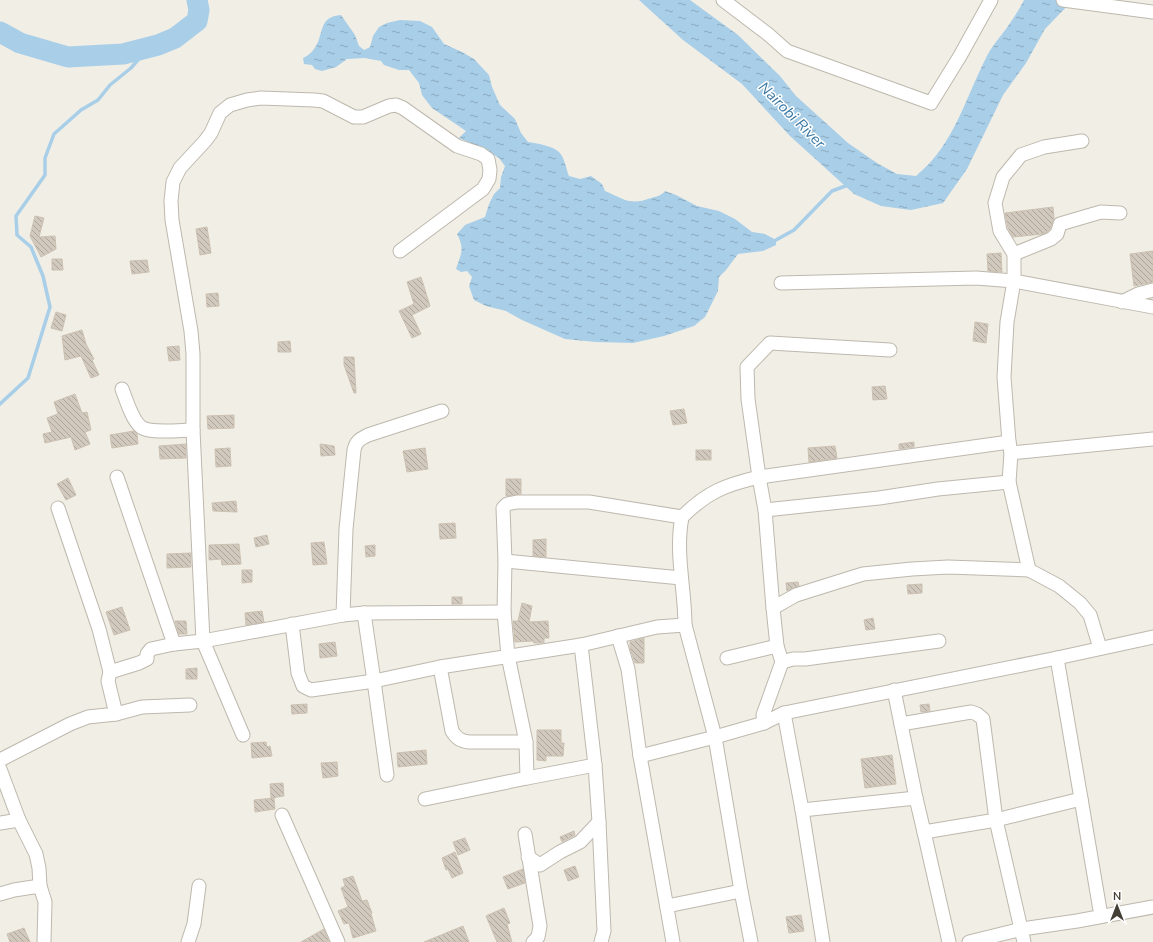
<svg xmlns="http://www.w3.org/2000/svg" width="1153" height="942" font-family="'Nunito Sans',sans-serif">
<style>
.water{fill:url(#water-ripples)}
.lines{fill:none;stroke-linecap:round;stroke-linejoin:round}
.stream{stroke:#a8cee8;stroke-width:3.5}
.river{stroke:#a8cee8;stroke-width:21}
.building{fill:url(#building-back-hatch);stroke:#ccc1b1}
.minor-casing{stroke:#beb8ad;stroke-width:15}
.minor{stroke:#fff;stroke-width:13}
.labels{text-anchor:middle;stroke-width:3;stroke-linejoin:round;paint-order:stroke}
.water-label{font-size:15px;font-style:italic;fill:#3a78a4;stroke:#fff}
</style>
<defs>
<pattern id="water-ripples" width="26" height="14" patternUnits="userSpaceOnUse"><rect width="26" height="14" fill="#a8cee8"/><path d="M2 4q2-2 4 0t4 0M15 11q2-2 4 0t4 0" fill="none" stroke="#8aa9bd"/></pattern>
<pattern id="building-back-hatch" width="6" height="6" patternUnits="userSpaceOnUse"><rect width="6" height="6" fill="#d1c9bd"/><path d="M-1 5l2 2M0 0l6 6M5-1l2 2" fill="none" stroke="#aba59a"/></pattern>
</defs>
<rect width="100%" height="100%" fill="#f1eee6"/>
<g class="water">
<path d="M 639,0 L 690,0 L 738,35 L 780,76 L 796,96 L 848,143 L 877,163 L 897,174 L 916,176 C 955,144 965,98 987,56 C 992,46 1000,37 1006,29 C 1013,19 1019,10 1024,0 L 1073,0 L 1045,29 L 1026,63 L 1003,95 L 967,169 L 943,203 L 911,210 L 881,206 L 854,194 L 790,136 L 742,84 L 683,40 Z"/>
<path d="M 341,15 L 355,35 L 359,46 L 364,50 L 370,47 L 373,36 L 379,27 L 387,23 L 400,20 L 420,21 L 432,27 L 444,44 L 462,52 L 474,59 L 489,75 L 492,87 L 500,105 L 515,119 L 521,133 L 528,142 C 536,143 553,146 559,152 C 565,158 566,169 569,176 L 580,179 L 591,176 L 602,184 L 605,191 C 624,199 630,206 651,198 C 656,197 662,195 665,191 L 676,195 L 697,206 L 719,211 L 735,219 L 752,232 L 765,234 L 776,240 L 776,245 L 763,251 L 738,254 L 726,270 L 719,277 L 718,291 L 705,317 L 694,326 L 664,336 L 633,343 L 596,342 L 565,339 L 522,320 L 506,311 L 486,306 L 474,300 L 469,286 L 472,277 L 467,271 L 461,272 L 456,269 C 461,254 465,249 457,234 L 465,225 L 485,217 L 489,204 L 494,194 L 500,188 L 501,177 L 505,166 L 499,158 L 489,152 L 459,138 L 466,131 L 432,108 L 422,95 L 419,83 L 409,70 L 399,70 L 384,65 L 381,61 L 365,58 L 347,59 L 336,67 L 322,71 L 315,69 L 312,65 L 304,64 L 303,58 C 310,55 315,49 318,42 C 324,27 321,17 341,15 Z"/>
</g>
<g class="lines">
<g class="stream">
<path d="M 776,240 L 794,230 L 832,191 L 848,185"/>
<path d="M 0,404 L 28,378 L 50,307 L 43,276 L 31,247 L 17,235 L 16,216 L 45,175 L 45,158 L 54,134 L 81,110 L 98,100 L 110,85 L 131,68 L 148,48"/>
</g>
<path class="river" d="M 0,32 L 20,43 L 68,57 L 123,54 L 158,45 L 175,38 L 197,21 L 199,10 L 197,0"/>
</g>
<g class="building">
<path d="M 1053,207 L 1054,218 L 1050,229 L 1047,232 L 1043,234 L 1013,237 L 1008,228 L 1005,213 Z"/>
<path d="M 35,216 L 44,218 L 39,237 L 55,236 L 56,249 L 41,257 L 30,236 Z"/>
<path d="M 207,227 L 211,253 L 200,255 L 196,229 Z"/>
<path d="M 1153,251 L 1153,282 L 1134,286 L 1130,254 Z"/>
<path d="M 1001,253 L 1002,272 L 988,271 L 987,254 Z"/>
<path d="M 52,259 L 62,259 L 63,270 L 52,270 Z"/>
<path d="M 147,260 L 149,272 L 132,274 L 130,261 Z"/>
<path d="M 421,277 L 430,306 L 412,315 L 421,334 L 412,338 L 399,311 L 414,304 L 407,282 Z"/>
<path d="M 218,293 L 219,306 L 207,307 L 206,294 Z"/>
<path d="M 56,312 L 66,315 L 62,331 L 51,328 Z"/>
<path d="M 975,322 L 988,324 L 986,343 L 973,341 Z"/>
<path d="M 82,330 L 86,344 L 94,359 L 92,360 L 99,375 L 91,378 L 81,356 L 65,360 L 62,336 Z"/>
<path d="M 290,341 L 291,352 L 278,352 L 278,342 Z"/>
<path d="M 179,346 L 180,360 L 169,361 L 167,347 Z"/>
<path d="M 344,357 L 354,357 L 356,393 L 354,393 L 344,365 Z"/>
<path d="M 885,386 L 887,399 L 873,400 L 872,387 Z"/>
<path d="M 75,394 L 82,413 L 87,412 L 91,430 L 85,432 L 90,444 L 75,450 L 71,437 L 45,443 L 43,434 L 52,432 L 47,418 L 58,414 L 54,402 Z"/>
<path d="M 684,409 L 687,423 L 673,425 L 670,411 Z"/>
<path d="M 234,415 L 234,428 L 208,429 L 207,416 Z"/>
<path d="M 134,431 L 137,434 L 138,444 L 112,448 L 110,435 Z"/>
<path d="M 914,442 L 914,447 L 899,449 L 899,444 Z"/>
<path d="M 186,444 L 186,458 L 160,459 L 159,446 Z"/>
<path d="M 320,444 L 334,446 L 335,455 L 321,456 Z"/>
<path d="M 835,446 L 837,458 L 809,462 L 808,448 Z"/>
<path d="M 230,448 L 231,466 L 216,467 L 215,449 Z"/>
<path d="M 425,448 L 428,469 L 407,472 L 403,451 Z"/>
<rect x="696" y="450" width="15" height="10"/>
<path d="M 68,478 L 76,495 L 66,500 L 57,484 Z"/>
<path d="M 506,479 L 521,479 L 521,494 L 506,496 Z"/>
<path d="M 236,501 L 237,512 L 213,511 L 212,503 Z"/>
<path d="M 455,523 L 456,538 L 440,539 L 439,524 Z"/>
<path d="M 267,535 L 269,544 L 256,547 L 254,538 Z"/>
<path d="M 546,539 L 546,557 L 533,556 L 533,540 Z"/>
<path d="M 324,542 L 327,564 L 313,565 L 311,543 Z"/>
<path d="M 239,544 L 241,564 L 222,565 L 221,559 L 209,560 L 209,545 Z"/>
<path d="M 375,545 L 375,556 L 366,557 L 365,546 Z"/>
<path d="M 191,553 L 191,567 L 167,568 L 167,554 Z"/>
<path d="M 242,570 L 252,570 L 252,582 L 242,583 Z"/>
<path d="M 798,582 L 799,586 L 787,591 L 786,583 Z"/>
<path d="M 922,584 L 922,593 L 908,594 L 907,585 Z"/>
<rect x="452" y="597" width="10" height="7"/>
<path d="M 522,603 L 532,606 L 529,622 L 548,621 L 549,638 L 544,638 L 544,643 L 534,643 L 533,641 L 515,642 L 513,621 L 518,621 Z"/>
<path d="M 122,607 L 130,630 L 114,635 L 106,612 Z"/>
<path d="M 262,611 L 264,622 L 246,625 L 245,613 Z"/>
<path d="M 873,618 L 875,629 L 866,630 L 864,620 Z"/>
<path d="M 175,621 L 186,621 L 187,634 L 179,634 Z"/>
<path d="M 644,638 L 644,663 L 635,663 L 630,648 L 630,642 Z"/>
<path d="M 335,642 L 337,656 L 320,658 L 319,644 Z"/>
<path d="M 197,668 L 197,679 L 186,679 L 186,669 Z"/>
<path d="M 307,704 L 307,713 L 292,714 L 291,705 Z"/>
<path d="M 929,704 L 930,711 L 921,712 L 920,705 Z"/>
<path d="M 537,730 L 561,730 L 561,743 L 564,743 L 563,756 L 546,756 L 546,761 L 537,760 Z"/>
<path d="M 266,742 L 267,747 L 270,746 L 272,756 L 252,758 L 251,743 Z"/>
<path d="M 426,750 L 427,764 L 398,767 L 397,753 Z"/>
<path d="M 892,755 L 896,784 L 865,788 L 861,759 Z"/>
<path d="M 337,762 L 338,776 L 323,778 L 321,763 Z"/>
<path d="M 283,783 L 284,796 L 271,798 L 270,784 Z"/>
<path d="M 274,798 L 275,809 L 255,812 L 254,800 Z"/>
<path d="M 574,831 L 575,835 L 562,842 L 560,837 Z"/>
<path d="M 465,838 L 470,850 L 458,855 L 453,842 Z"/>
<path d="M 455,852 L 463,873 L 452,878 L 448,869 L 446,870 L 442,858 Z"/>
<path d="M 575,866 L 579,877 L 568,881 L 564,870 Z"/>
<path d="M 523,869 L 525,883 L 508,889 L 503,877 Z"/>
<path d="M 353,876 L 362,901 L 367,900 L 372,913 L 371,914 L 376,931 L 353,938 L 349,923 L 344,924 L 338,911 L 348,907 L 341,888 L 345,886 L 343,879 Z"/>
<path d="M 504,908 L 510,923 L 507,924 L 512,942 L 497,942 L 486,916 Z"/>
<path d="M 801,915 L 804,931 L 789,933 L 786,917 Z"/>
<path d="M 463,926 L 469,942 L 424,942 Z"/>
<path d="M 24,928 L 30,942 L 10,942 L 7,934 Z"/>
<path d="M 324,929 L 329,942 L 301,942 Z"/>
</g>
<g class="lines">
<defs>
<g id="minor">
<path d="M 723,0 L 769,35 L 787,51 L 931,103 L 960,56 L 991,0"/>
<path d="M 1063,0 L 1153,12"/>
<path d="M 1014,254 L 1051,239 L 1057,234 L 1060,224 L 1101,212 L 1120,213"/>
<path d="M 781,283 L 976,278 L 1014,281 L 1153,307"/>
<path d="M 1122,302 L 1138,294 L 1153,290"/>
<path d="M 122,389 C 126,399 132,420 141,427 C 150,434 181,430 193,430"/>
<path d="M 1011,453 L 1009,442 L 1004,377 L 1007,322 L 1014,281 L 1014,254 L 1000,231 L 995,203 L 1003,177 L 1021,155 L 1044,147 L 1082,141"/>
<path d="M 117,477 L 174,644"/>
<path d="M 58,508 L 99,629 L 110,672"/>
<path d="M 765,510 L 879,498 L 938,489 L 1009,482"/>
<path d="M 682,517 C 675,553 685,589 685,625"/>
<path d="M 505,561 L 681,578"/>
<path d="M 1029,570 L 1009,482 L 1011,453 L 1153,439"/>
<path d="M 773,608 L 796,595 L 863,574 L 912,569 L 948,567 L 1029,570 L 1059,586 L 1080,603 L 1090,615 L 1100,648"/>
<path d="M 504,612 L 505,561 L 503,508 L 507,504 L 517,502 L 589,502 L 682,517 C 707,492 725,485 759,477 L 1009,442"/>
<path d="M 364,613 L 374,681 L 440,667 L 452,731 C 457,739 461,741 469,742 L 526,742"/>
<path d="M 343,615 L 346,529 L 354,450 C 356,441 360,439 368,435 L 442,411"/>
<path d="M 292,624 L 298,673 L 303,686 L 311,690 L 374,681 L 387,775"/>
<path d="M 618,636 L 628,669 L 640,756 L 673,942"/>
<path d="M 581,645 L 595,765 L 599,822 L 604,931 L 601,942"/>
<path d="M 727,658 L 777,646"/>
<path d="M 1057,658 L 1101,916"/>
<path d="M 782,662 L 793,659 L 805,659 L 939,641"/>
<path d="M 440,667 L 581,645 L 657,627 L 685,625 L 715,737 L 741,891 L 751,942"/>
<path d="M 894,690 L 916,798"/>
<path d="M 784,713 L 764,723 L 763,715 L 782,662 L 777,646 L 773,608 L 765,510 L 759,477 L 748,399 L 747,367 L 770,343 L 890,350"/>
<path d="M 116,714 L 142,707 L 190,705"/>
<path d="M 901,724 L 971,712 L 977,714 L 983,719 L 996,820 L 1024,942"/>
<path d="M 243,735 L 203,641 L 193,430 L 193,354 L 191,331 L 172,220 L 171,201 L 173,182 L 180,168 L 205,141 L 211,133 L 220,113 L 230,105 L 247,100 L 261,98 L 314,100 L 323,101 L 354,117 L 363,117 L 389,106 L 396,105 L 403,108 L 457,146 L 481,154 L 488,159 L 490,170 L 489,179 L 483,189 L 400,251"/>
<path d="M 640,756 L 715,737 L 764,723"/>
<path d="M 0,760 L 70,724 L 88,717 L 116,714 L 108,681 L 110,672 L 139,663 L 147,659 L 147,654 L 151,649 L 174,644 L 203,641 L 343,615 L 364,613 L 504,612 L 508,656 L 526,742 L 527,778 L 595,765"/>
<path d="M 0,769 L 19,820 L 36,854 L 39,868 L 40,886 L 45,902 L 44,942"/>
<path d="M 425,799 L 527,778"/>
<path d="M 1081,799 L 996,820 L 924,832 L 916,798 L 802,810 L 784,713 L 1057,658 L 1153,637"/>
<path d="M 802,810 L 823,942"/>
<path d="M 282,815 L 338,942"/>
<path d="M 0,823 L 19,820"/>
<path d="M 924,832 L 949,942"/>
<path d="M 525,834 L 540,926 L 538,937 L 533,942"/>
<path d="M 528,857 L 540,865 L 560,852 L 580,842 L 599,822"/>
<path d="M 0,894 L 14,890 L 40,886"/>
<path d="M 667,906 L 741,891"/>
<path d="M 188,942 L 194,924 L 199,886"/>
<path d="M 969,942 L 1022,929 L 1077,921 L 1153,907"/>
</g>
</defs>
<use href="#minor" class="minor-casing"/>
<use href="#minor" class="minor"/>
</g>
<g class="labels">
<g class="water-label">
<text transform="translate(792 115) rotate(45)" y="5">Nairobi River</text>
</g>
</g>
<g transform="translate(1117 906)" stroke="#ffffff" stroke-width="3" paint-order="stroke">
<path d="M0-3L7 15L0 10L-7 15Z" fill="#433e36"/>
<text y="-6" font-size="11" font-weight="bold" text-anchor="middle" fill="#433e36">N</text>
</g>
</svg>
